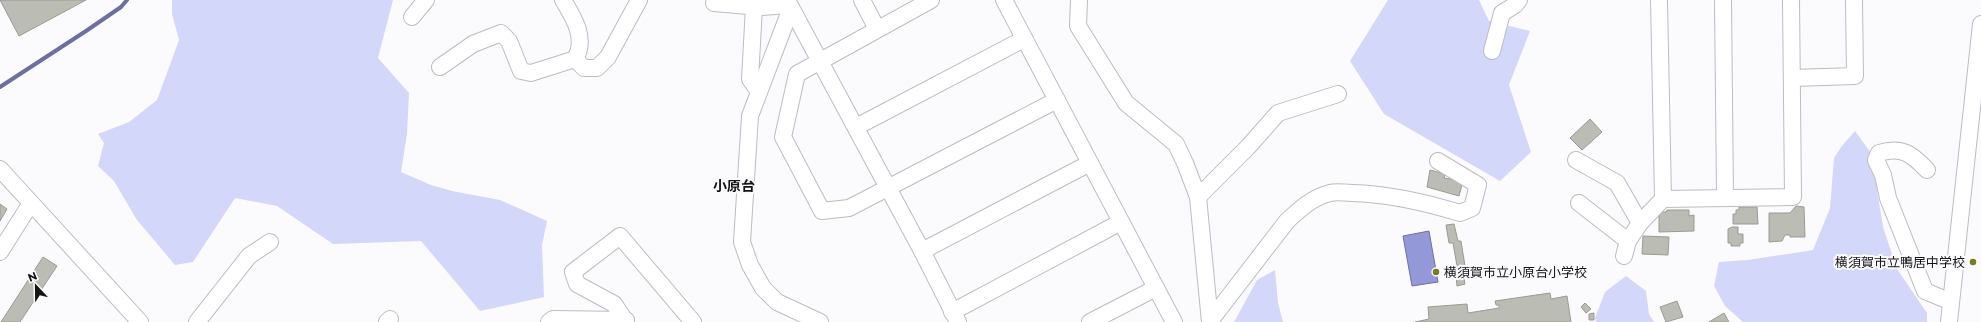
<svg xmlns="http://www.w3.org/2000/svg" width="1981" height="322" font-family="Montserrat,'Noto Sans JP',sans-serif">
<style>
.green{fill:#d3d7f9}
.water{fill:#9398d8;stroke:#6d709e}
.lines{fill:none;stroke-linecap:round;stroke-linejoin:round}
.stream{stroke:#6d709e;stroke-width:4}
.building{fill:#bbbcb4;stroke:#9a9b93}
.minor-casing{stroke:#bbbcc5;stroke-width:18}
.minor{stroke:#fff;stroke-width:16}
.poi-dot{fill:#797a22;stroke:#fbfbfe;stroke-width:1.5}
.labels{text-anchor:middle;stroke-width:4;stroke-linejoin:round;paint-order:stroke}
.poi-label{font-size:13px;fill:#141417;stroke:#fbfbfe;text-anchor:end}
.neighbourhood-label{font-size:14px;font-weight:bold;fill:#141417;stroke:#fbfbfe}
</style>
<rect width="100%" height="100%" fill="#fbfbfe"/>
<g class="green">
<path d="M 172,0 L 393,0 L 378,58 L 409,93 L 407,134 L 401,172 L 431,185 L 452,191 L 500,200 L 547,221 L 542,245 L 544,297 L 480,311 L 421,241 L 333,244 L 277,206 L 235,198 L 193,262 L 175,265 L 137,220 L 114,181 L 98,166 L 104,143 L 98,134 L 129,122 L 157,100 L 179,40 L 172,14 Z"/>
<path d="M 1388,0 L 1479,0 L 1489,21 L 1530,31 L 1509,85 L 1531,152 L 1500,181 L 1384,114 L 1350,61 Z"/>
<path d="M 1855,131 L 1871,153 L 1883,227 L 1897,269 L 1927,313 L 1927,322 L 1743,322 L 1725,306 L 1714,286 L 1719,262 L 1748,260 L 1813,250 L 1830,208 L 1834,158 L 1841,147 Z"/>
<path d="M 1275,270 L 1278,303 L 1283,322 L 1234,322 L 1257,280 Z"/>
<path d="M 1626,276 L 1646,291 L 1649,314 L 1654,322 L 1596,322 L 1595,318 L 1605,292 Z"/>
</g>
<path class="water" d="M 1429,231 L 1438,282 L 1412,286 L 1403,236 Z"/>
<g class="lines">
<path class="stream" d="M 0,87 L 86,31 L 121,7 L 127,0"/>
</g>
<g class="building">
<path d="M 0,0 L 86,0 L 19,36 Z"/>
<path d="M 1590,119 L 1602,132 L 1582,150 L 1570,138 Z"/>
<path d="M 1430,170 L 1445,174 L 1444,178 L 1463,181 L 1459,196 L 1427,187 Z"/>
<path d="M 0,204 L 7,209 L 0,221 Z"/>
<path d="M 1796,206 L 1804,207 L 1805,237 L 1790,237 L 1790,235 L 1785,235 L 1782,241 L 1769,242 L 1769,213 L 1790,213 Z"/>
<path d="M 1739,207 L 1757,207 L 1758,224 L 1733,224 L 1733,214 L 1736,214 L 1736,210 L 1739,210 Z"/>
<path d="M 1667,210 L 1689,210 L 1689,216 L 1694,215 L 1694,231 L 1659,232 L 1659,212 L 1666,212 Z"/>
<path d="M 1454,224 L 1458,241 L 1461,241 L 1465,266 L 1462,266 L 1465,284 L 1457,286 L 1455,268 L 1457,266 L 1453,243 L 1449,243 L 1446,225 Z"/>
<path d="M 1732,227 L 1738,227 L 1738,234 L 1743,234 L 1743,243 L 1740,243 L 1740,246 L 1731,246 L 1731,243 L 1728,243 L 1728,229 Z"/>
<path d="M 1643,236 L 1669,237 L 1668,255 L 1642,254 Z"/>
<path d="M 43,257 L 57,266 L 20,322 L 1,322 Z"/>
<path d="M 1550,293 L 1551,299 L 1567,296 L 1571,322 L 1415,322 L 1429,319 L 1428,307 L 1467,304 L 1468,313 L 1499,308 L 1499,305 L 1496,305 L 1495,301 Z"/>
<path d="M 1677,301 L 1683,317 L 1666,322 L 1660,307 Z"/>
<path d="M 1585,303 L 1591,309 L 1586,313 L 1581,307 Z"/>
<path d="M 1594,313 L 1594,320 L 1589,320 L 1589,314 Z"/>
<path d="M 1724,313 L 1729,322 L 1709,322 Z"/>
</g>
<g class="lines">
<defs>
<g id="minor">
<path d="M 787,0 L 922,251 L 958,322"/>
<path d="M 862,0 L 877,29"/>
<path d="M 931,0 L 797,74 L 783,137 L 822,211 L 849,208 L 1057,100"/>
<path d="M 1004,0 L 1174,322"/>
<path d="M 1079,0 L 1078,26 L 1126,103 L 1176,144 L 1185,163 L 1198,197 L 1210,322"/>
<path d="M 1659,0 L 1663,199 L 1793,197 L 1791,0"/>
<path d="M 1723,0 L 1725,197"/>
<path d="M 714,3 L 760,7 L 789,5"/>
<path d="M 754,7 L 750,79 L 759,92"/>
<path d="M 791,8 L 750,116 L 742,242 L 750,265 L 763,288 L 777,302 L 820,322"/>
<path d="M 412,17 L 426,0"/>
<path d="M 1492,51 L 1502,13 L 1515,5 L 1519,0"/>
<path d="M 575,59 L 584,68 L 597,68 L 608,57 L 639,0"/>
<path d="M 440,67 L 473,44 L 501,33 L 509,41 L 521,71 L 531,73 L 575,59 C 587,39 574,18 563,0"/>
<path d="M 1792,78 L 1855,76 L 1854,0"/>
<path d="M 856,127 L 1024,39"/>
<path d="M 1576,160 L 1617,183 L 1640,223"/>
<path d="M 0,169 L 140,322"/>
<path d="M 1927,170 C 1912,154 1902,146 1879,153 L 1876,160 L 1883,175 L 1888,198 L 1925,291 L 1951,302"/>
<path d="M 1198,197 L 1248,147 L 1278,113 L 1338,94"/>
<path d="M 1579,203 L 1628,241 L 1640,223 L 1663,199"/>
<path d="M 922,251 L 1090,163"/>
<path d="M 0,252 L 31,203"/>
<path d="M 1624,256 L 1628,241"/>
<path d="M 952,312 L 1121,222"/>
<path d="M 1210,321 L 1287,221 C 1300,209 1313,197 1330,193 C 1337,191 1345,193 1352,193 C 1390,194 1424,202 1460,213 L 1472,208 L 1478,185 L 1438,161"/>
<path d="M 197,322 L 249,256 L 270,242"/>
<path d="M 387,322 L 390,319"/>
<path d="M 549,322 L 553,319 L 626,320"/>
<path d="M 626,322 L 614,304 L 577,284 L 573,272 L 620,236 L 693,322"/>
<path d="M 1090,322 L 1156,288"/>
<path d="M 1949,322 L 1981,24"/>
</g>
</defs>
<use href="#minor" class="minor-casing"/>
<use href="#minor" class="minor"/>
</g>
<g class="poi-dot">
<circle cx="1973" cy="262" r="4"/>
<circle cx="1436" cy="272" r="4"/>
</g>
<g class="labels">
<g class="poi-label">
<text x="1965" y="267">横須賀市立鴨居中学校</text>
<text x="1444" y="277" text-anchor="start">横須賀市立小原台小学校</text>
</g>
<g class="neighbourhood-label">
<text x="734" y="191">小原台</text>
</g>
</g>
<g transform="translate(36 286) rotate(338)" stroke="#fbfbfe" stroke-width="3" paint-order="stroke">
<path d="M0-3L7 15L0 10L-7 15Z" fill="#141417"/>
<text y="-6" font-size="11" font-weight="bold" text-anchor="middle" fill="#141417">N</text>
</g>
</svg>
